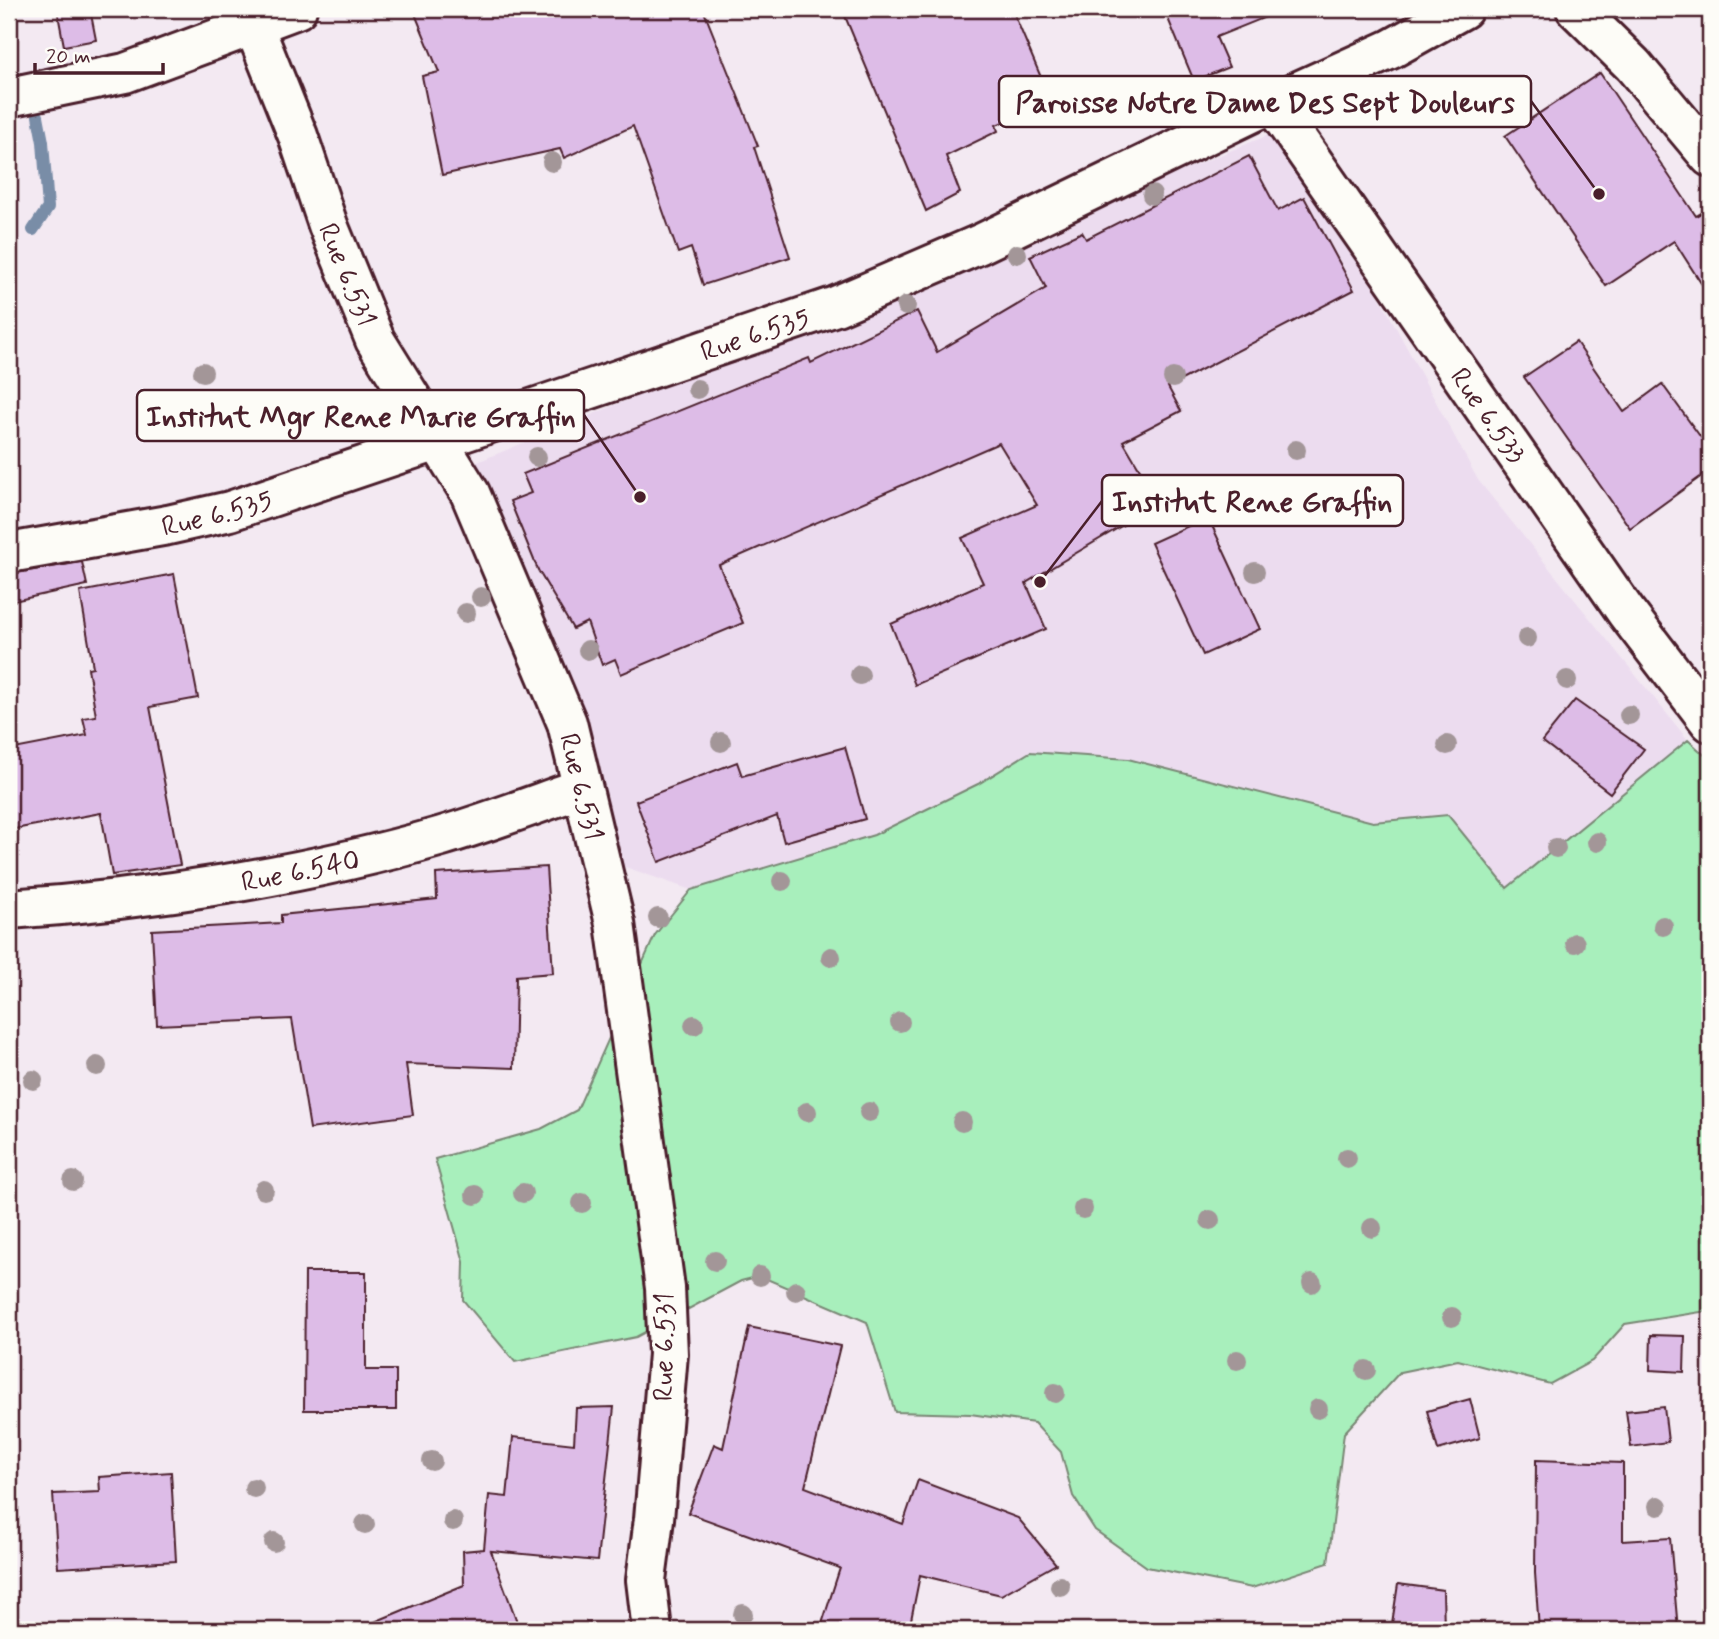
<svg xmlns="http://www.w3.org/2000/svg" width="1719" height="1639" font-family="Mynerve,sans-serif">
<style>
.built{fill:#ecdcef}
.green{fill:#a8efbc;stroke:#798774;stroke-width:2}
.lines{fill:none;stroke-linecap:round;stroke-linejoin:round}
.stream{stroke:#798da7;stroke-width:12}
.building{fill:#ddbce7;stroke:#4a1f2b;stroke-width:2}
.minor-casing{stroke:#4a1f2b;stroke-width:44}
.minor{stroke:#fdfcf7;stroke-width:38}
.tree{fill:#a39698}
.labels{text-anchor:middle;stroke-width:6;stroke-linejoin:round;paint-order:stroke}
.street-label{font-size:28px;fill:#4a1f2b;stroke:#fdfcf7}
.leader{fill:none;stroke:#4a1f2b;stroke-width:2.5}
.callout-dot{fill:#4a1f2b;stroke:#fdfcf7;stroke-width:2.5}
.callout{fill:#fdfcf7;stroke:#4a1f2b;stroke-width:2.5}
.callout-label{font-size:30px;text-anchor:middle;font-weight:bold;fill:#4a1f2b}
</style>
<rect width="100%" height="100%" fill="#f3e9f2"/>
<filter id="ink" filterUnits="userSpaceOnUse"><feTurbulence type="fractalNoise" baseFrequency=".0143" numOctaves="2"/><feDisplacementMap in="SourceGraphic" scale="14" xChannelSelector="R" yChannelSelector="G"/><feConvolveMatrix kernelMatrix="1 2 1 2 8 2 1 2 1" color-interpolation-filters="sRGB"/></filter>
<g filter="url(#ink)">
<path class="built" d="M 1288,127 L 1478,480 L 1688,740 L 1507,888 L 1448,815 L 1373,822 L 1128,759 L 1030,752 L 978,784 L 874,835 L 691,890 L 597,857 L 470,465 Z"/>
<path class="green" d="M 1688,740 L 1710,760 L 1710,1313 L 1707,1311 L 1625,1324 L 1592,1361 L 1550,1384 L 1458,1360 L 1400,1372 L 1344,1433 L 1328,1563 L 1252,1588 L 1147,1567 L 1095,1530 L 1073,1496 L 1061,1452 L 1034,1423 L 970,1414 L 895,1412 L 867,1322 L 760,1276 L 741,1281 L 636,1337 L 515,1362 L 463,1300 L 464,1262 L 435,1159 L 541,1129 L 577,1110 L 655,935 L 691,890 L 874,835 L 978,784 L 1030,752 L 1128,759 L 1373,822 L 1448,815 L 1507,888 Z"/>
<g class="lines">
<path class="stream" d="M 33,230 L 48,208 L 43,142 L 38,116"/>
</g>
<g class="building">
<path d="M 57,9 L 90,9 L 96,40 L 64,46 Z"/>
<path d="M 413,9 L 703,9 L 758,146 L 754,147 L 790,257 L 703,285 L 691,248 L 678,253 L 633,126 L 564,158 L 560,149 L 442,175 L 422,76 L 439,72 Z"/>
<path d="M 842,9 L 1012,9 L 1051,101 L 996,125 L 998,131 L 946,156 L 960,193 L 926,211 Z"/>
<path d="M 1164,9 L 1283,9 L 1283,10 L 1216,37 L 1229,67 L 1194,81 Z"/>
<path d="M 1600,73 L 1696,216 L 1710,208 L 1710,297 L 1674,241 L 1606,286 L 1505,136 Z"/>
<path d="M 1249,156 L 1278,211 L 1304,197 L 1354,290 L 1168,387 L 1181,411 L 1123,441 L 1160,503 L 1026,583 L 1046,629 L 915,685 L 891,624 L 983,583 L 962,538 L 1037,505 L 999,443 L 719,565 L 743,623 L 621,674 L 615,659 L 602,665 L 587,622 L 573,629 L 538,570 L 510,501 L 531,493 L 523,474 L 809,358 L 811,363 L 917,311 L 937,352 L 1046,288 L 1030,256 L 1082,232 L 1086,239 Z"/>
<path d="M 1576,342 L 1624,412 L 1662,384 L 1710,450 L 1710,470 L 1630,528 L 1524,377 Z"/>
<path d="M 1208,517 L 1260,629 L 1203,655 L 1151,543 Z"/>
<path d="M 82,562 L 87,585 L 9,602 L 9,574 Z"/>
<path d="M 174,574 L 198,698 L 150,707 L 180,865 L 112,875 L 101,813 L 9,830 L 9,750 L 87,735 L 83,718 L 96,716 L 88,668 L 93,667 L 80,592 Z"/>
<path d="M 1575,700 L 1644,749 L 1610,793 L 1542,741 Z"/>
<path d="M 845,747 L 865,819 L 784,842 L 777,816 L 659,862 L 636,801 L 737,762 L 742,776 Z"/>
<path d="M 546,867 L 553,973 L 516,976 L 514,1068 L 406,1064 L 413,1115 L 310,1129 L 292,1019 L 157,1025 L 152,930 L 281,923 L 281,915 L 437,899 L 436,874 Z"/>
<path d="M 305,1272 L 366,1272 L 366,1370 L 396,1370 L 396,1410 L 304,1410 Z"/>
<path d="M 749,1327 L 840,1346 L 805,1487 L 903,1524 L 918,1480 L 1018,1518 L 1056,1564 L 1001,1595 L 920,1575 L 909,1630 L 820,1630 L 840,1568 L 688,1513 L 714,1444 L 723,1448 Z"/>
<path d="M 1651,1335 L 1685,1336 L 1684,1372 L 1650,1370 Z"/>
<path d="M 1470,1399 L 1480,1438 L 1438,1450 L 1427,1411 Z"/>
<path d="M 614,1407 L 597,1561 L 491,1551 L 520,1630 L 355,1630 L 464,1585 L 463,1551 L 484,1549 L 489,1495 L 507,1497 L 513,1437 L 574,1444 L 576,1408 Z"/>
<path d="M 1664,1407 L 1668,1442 L 1631,1447 L 1626,1411 Z"/>
<path d="M 1536,1460 L 1623,1463 L 1623,1541 L 1670,1538 L 1678,1630 L 1539,1630 L 1535,1573 Z"/>
<path d="M 171,1472 L 176,1561 L 58,1568 L 53,1494 L 100,1492 L 99,1477 Z"/>
<path d="M 1398,1584 L 1443,1590 L 1444,1630 L 1391,1630 Z"/>
</g>
<g class="lines">
<defs>
<g id="minor">
<path id="s1" d="M 247,9 L 298,136 L 328,225 L 375,340 L 470,493 L 567,723 L 615,923 L 665,1288 L 668,1354 L 654,1519 L 646,1580 L 652,1630"/>
<path d="M 1576,9 L 1633,65 L 1710,157"/>
<path d="M 9,97 L 125,73 L 297,9"/>
<path id="s2" d="M 1272,103 L 1626,612 L 1710,722"/>
<path id="s3" d="M 9,553 L 168,525 L 230,511 L 836,306 L 980,244 L 1272,103 L 1391,49 L 1463,9"/>
<path id="s4" d="M 9,909 C 148,900 308,875 442,836 C 489,822 536,804 582,788"/>
</g>
</defs>
<use href="#minor" class="minor-casing"/>
<use href="#minor" class="minor"/>
</g>
<g class="tree">
<circle cx="552" cy="162" r="10"/>
<circle cx="1152" cy="195" r="10"/>
<circle cx="1017" cy="254" r="10"/>
<circle cx="906" cy="306" r="10"/>
<circle cx="203" cy="372" r="10"/>
<circle cx="1173" cy="378" r="10"/>
<circle cx="697" cy="389" r="10"/>
<circle cx="1296" cy="450" r="10"/>
<circle cx="537" cy="457" r="10"/>
<circle cx="1255" cy="572" r="10"/>
<circle cx="481" cy="597" r="10"/>
<circle cx="466" cy="613" r="10"/>
<circle cx="1527" cy="638" r="10"/>
<circle cx="588" cy="650" r="10"/>
<circle cx="860" cy="675" r="10"/>
<circle cx="1567" cy="680" r="10"/>
<circle cx="1629" cy="715" r="10"/>
<circle cx="721" cy="742" r="10"/>
<circle cx="1447" cy="745" r="10"/>
<circle cx="1597" cy="842" r="10"/>
<circle cx="1556" cy="848" r="10"/>
<circle cx="782" cy="881" r="10"/>
<circle cx="658" cy="918" r="10"/>
<circle cx="1663" cy="926" r="10"/>
<circle cx="1575" cy="943" r="10"/>
<circle cx="831" cy="957" r="10"/>
<circle cx="900" cy="1022" r="10"/>
<circle cx="694" cy="1025" r="10"/>
<circle cx="97" cy="1066" r="10"/>
<circle cx="33" cy="1080" r="10"/>
<circle cx="807" cy="1112" r="10"/>
<circle cx="869" cy="1112" r="10"/>
<circle cx="962" cy="1122" r="10"/>
<circle cx="1347" cy="1158" r="10"/>
<circle cx="73" cy="1181" r="10"/>
<circle cx="264" cy="1190" r="10"/>
<circle cx="523" cy="1193" r="10"/>
<circle cx="475" cy="1195" r="10"/>
<circle cx="582" cy="1203" r="10"/>
<circle cx="1083" cy="1209" r="10"/>
<circle cx="1210" cy="1220" r="10"/>
<circle cx="1372" cy="1228" r="10"/>
<circle cx="715" cy="1261" r="10"/>
<circle cx="760" cy="1276" r="10"/>
<circle cx="1312" cy="1283" r="10"/>
<circle cx="796" cy="1291" r="10"/>
<circle cx="1452" cy="1317" r="10"/>
<circle cx="1237" cy="1360" r="10"/>
<circle cx="1366" cy="1370" r="10"/>
<circle cx="1055" cy="1393" r="10"/>
<circle cx="1318" cy="1409" r="10"/>
<circle cx="432" cy="1461" r="10"/>
<circle cx="254" cy="1488" r="10"/>
<circle cx="1658" cy="1506" r="10"/>
<circle cx="453" cy="1521" r="10"/>
<circle cx="365" cy="1524" r="10"/>
<circle cx="274" cy="1542" r="10"/>
<circle cx="1060" cy="1586" r="10"/>
<circle cx="743" cy="1614" r="10"/>
</g>
</g>
<g class="labels">
<g class="street-label">
<text dy="10" stroke="none"><textPath href="#s1" startOffset="284">Rue 6.531</textPath></text>
<text dy="10" stroke="none"><textPath href="#s3" startOffset="779">Rue 6.535</textPath></text>
<text dy="10" stroke="none"><textPath href="#s2" startOffset="380">Rue 6.533</textPath></text>
<text dy="10" stroke="none"><textPath href="#s3" startOffset="212">Rue 6.535</textPath></text>
<text dy="10" stroke="none"><textPath href="#s1" startOffset="850">Rue 6.531</textPath></text>
<text dy="10" stroke="none"><textPath href="#s4" startOffset="294">Rue 6.540</textPath></text>
<text transform="translate(663 1347) rotate(-89)" y="10">Rue 6.531</text>
</g>
</g>
<path class="leader" d="M1599 194L1531 101M640 497L584 415M1040 582L1102 501"/>
<g class="callout-dot">
<circle cx="1599" cy="194" r="7"/>
<circle cx="640" cy="497" r="7"/>
<circle cx="1040" cy="582" r="7"/>
</g>
<g class="callout">
<rect x="999" y="76" width="532" height="51" rx="7"/>
<rect x="137" y="390" width="447" height="51" rx="7"/>
<rect x="1102" y="475" width="301" height="51" rx="7"/>
</g>
<g class="callout-label">
<text x="1265" y="112">Paroisse Notre Dame Des Sept Douleurs</text>
<text x="361" y="426">Institut Mgr Rene Marie Graffin</text>
<text x="1252" y="511">Institut Rene Graffin</text>
</g>
<rect width="1719" height="1639" fill="none" stroke="#fdfcf7" stroke-width="35"/>
<rect x="18" y="18" width="1684" height="1604" fill="none" stroke="#4a1f2b" stroke-width="2.5" filter="url(#ink)"/>
<path d="M35 63v10h128v-10" fill="none" stroke="#4a1f2b" stroke-width="3.5"/>
<text x="46" y="63" font-size="21" fill="#4a1f2b" stroke="#fdfcf7" stroke-width="5" paint-order="stroke">20 m</text>
</svg>
